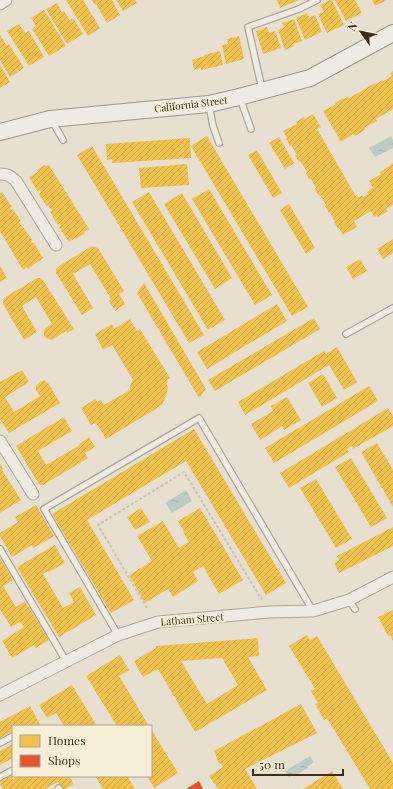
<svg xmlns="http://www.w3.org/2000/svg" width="393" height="789" font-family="'Playfair Display',serif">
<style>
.water{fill:url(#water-ripples)}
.homes{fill:url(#homes-hatch);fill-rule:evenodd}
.shops{fill:url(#shops-hatch)}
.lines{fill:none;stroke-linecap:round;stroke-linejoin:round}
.lane-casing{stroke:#ada599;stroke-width:8}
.street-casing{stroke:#ada599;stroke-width:13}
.secondary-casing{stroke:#9c958a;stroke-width:18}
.path{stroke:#c8c2b9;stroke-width:2;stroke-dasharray:3 2;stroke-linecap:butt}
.lane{stroke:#efebe3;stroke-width:5.5}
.street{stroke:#efebe3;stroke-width:11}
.secondary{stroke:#efebe3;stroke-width:16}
.labels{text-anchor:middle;stroke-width:4;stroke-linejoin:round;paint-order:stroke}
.street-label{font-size:10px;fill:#3d2e20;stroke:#f7eed8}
</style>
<defs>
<pattern id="water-ripples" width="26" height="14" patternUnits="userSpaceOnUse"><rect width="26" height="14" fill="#bcccc2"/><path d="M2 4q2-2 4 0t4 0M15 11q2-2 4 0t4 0" fill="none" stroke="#a2b0a6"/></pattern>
<pattern id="homes-hatch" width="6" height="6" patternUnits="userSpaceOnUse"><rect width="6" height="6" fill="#f2c14e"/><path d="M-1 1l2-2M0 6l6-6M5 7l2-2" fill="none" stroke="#d0a644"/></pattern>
<pattern id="shops-hatch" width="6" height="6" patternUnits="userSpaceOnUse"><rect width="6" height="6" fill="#e4572e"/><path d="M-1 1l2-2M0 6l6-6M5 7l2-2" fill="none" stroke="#ba4827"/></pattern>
</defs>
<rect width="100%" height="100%" fill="#e7e0d1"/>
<g class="water">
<path d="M 391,136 L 393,140 L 393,148 L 375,157 L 369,148 Z"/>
<path d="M 186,490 L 192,501 L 172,513 L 165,503 Z"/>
<path d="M 310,756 L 314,762 L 307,767 L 308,768 L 296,775 L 295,774 L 289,778 L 285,771 Z"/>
</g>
<g class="homes">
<path d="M 66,0 L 83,0 L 100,28 L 88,36 Z"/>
<path d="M 92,0 L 112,0 L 120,15 L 107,23 L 96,4 L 95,5 Z"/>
<path d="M 116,0 L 135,0 L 137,3 L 123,11 Z"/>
<path d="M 277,0 L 299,0 L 280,8 Z"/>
<path d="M 330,0 L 332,0 L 344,25 L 327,33 L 318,14 L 324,12 L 320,5 Z"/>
<path d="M 335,0 L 355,0 L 362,13 L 346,21 Z"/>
<path d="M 372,0 L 387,0 L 375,6 Z"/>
<path d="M 57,3 L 62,12 L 64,11 L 70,20 L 73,18 L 83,34 L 67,44 L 46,9 Z"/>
<path d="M 44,10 L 66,46 L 49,56 L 32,29 L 36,26 L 31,18 Z"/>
<path d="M 307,13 L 309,18 L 315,15 L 322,32 L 305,40 L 296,18 Z"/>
<path d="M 294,19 L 302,41 L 293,44 L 294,46 L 285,50 L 278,30 L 284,27 L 282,23 Z"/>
<path d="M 19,24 L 25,33 L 29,31 L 44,57 L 29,66 L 7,31 Z"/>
<path d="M 267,27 L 269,33 L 275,31 L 281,48 L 263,54 L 256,31 Z"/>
<path d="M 0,35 L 7,46 L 9,44 L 24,68 L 10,77 L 0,60 Z"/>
<path d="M 239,36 L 244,59 L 226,64 L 222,45 L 228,44 L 227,39 Z"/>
<path d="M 220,51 L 223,65 L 201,70 L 201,68 L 194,70 L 192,60 L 204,56 L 204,55 Z"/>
<path d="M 0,65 L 10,82 L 0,88 Z"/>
<path d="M 393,71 L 393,109 L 376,119 L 377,121 L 364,128 L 365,130 L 355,136 L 353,134 L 341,142 L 323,111 L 336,104 L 335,103 L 343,98 L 344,99 L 348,97 L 349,98 L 375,83 L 376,84 L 383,80 L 383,81 L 392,76 L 390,73 Z"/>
<path d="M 313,114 L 321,127 L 317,129 L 357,198 L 362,195 L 363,197 L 368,194 L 367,192 L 373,188 L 369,181 L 381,174 L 380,172 L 390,166 L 390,165 L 393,163 L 393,205 L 386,209 L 388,211 L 378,217 L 377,215 L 374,217 L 371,211 L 354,221 L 357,227 L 343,235 L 339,228 L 338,229 L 334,222 L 335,222 L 330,212 L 329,213 L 325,206 L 326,205 L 320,195 L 319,196 L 315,189 L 316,188 L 311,179 L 309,179 L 306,173 L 307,172 L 300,161 L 299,162 L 295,155 L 297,155 L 291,145 L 290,146 L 286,139 L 287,138 L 283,131 L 297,124 L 296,122 L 304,117 L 305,119 Z"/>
<path d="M 207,136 L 308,307 L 292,316 L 191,146 Z"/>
<path d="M 279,137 L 294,163 L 285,169 L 269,143 Z"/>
<path d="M 190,138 L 191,158 L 112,163 L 112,159 L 107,160 L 106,144 Z"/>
<path d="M 92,146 L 204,335 L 189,343 L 77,155 Z"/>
<path d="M 257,150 L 282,193 L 273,198 L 248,155 Z"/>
<path d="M 187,164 L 189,185 L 141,188 L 139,168 Z"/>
<path d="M 45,165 L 46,166 L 49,165 L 89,229 L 84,232 L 85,233 L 76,239 L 75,238 L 69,242 L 59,227 L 61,226 L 59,224 L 58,225 L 50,212 L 52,211 L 48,205 L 47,207 L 39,194 L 41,192 L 39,190 L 37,191 L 29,177 L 38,172 L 37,170 Z"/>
<path d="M 209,189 L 272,295 L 255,305 L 192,199 Z"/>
<path d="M 2,192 L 12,207 L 10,208 L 12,210 L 13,209 L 21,221 L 19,222 L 23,228 L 24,228 L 32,240 L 31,241 L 32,243 L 34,243 L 43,258 L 28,269 L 27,267 L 23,270 L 0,231 L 0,193 Z"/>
<path d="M 149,192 L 225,320 L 208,330 L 132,202 Z"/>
<path d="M 182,193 L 232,278 L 215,289 L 164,204 Z"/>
<path d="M 289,204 L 315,248 L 306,254 L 280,210 Z"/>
<path d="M 393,239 L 393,253 L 383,259 L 377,249 Z"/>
<path d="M 92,246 L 98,248 L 124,291 L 119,294 L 125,304 L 115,311 L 109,301 L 111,299 L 90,264 L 73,274 L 93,308 L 82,315 L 56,273 L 56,269 L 59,266 Z"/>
<path d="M 360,259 L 367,271 L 353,279 L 346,267 Z"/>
<path d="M 0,266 L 7,278 L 0,282 Z"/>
<path d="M 37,278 L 41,278 L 43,280 L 74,329 L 67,333 L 66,331 L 52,340 L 48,339 L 44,336 L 44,331 L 45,328 L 52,324 L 36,297 L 22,306 L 37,332 L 24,340 L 3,304 L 3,301 L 4,298 Z"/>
<path d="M 144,283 L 206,389 L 199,398 L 137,293 Z"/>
<path d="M 277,304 L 287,321 L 207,369 L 197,352 Z"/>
<path d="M 314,318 L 320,329 L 215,391 L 208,380 Z"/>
<path d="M 130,319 L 137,331 L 140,329 L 170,378 L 167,380 L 168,382 L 166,383 L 168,387 L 166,396 L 162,405 L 106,439 L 96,423 L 91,425 L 81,408 L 95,399 L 97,402 L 101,400 L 104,405 L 130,390 L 130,387 L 131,383 L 133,380 L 112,345 L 103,350 L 95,334 L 112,324 L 114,329 Z"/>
<path d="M 337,347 L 357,382 L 344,390 L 329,365 L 245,415 L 238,402 L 324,351 L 326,354 Z"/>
<path d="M 22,370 L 29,382 L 5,397 L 14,412 L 40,396 L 36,390 L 36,386 L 40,382 L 44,380 L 48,383 L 60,403 L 9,433 L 0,419 L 0,382 Z"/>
<path d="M 323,374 L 337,398 L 322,407 L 308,383 Z"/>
<path d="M 369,386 L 378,401 L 274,463 L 265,448 Z"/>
<path d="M 287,397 L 301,420 L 284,430 L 282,426 L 260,440 L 251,424 L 273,411 L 271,406 Z"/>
<path d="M 388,408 L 393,416 L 393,426 L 353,449 L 352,446 L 347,449 L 349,452 L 289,488 L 280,473 Z"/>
<path d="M 64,417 L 72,431 L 38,451 L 46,465 L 80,445 L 79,444 L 89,437 L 95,447 L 85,453 L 88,458 L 43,485 L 40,485 L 38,483 L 16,446 Z"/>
<path d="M 194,429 L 286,583 L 266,595 L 186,461 L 87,520 L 134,600 L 111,613 L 52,514 Z"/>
<path d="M 377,443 L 393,470 L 393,507 L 361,452 Z"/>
<path d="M 351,458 L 387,518 L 371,527 L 335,467 Z"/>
<path d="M 0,463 L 3,469 L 2,470 L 21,500 L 0,513 Z"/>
<path d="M 316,479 L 352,539 L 336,548 L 300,488 Z"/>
<path d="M 36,505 L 54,536 L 33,548 L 32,545 L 12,557 L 0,536 L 0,533 L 18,522 L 15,517 Z"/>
<path d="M 141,508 L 150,522 L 135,530 L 127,517 Z"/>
<path d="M 200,508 L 243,580 L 219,594 L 203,566 L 193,572 L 198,581 L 173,597 L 168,589 L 145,603 L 129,575 L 152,561 L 137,536 L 163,521 L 179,548 L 189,542 L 183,532 L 184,532 L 178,521 Z"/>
<path d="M 393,527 L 393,546 L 339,573 L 334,563 L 339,560 L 337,556 Z"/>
<path d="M 55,545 L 65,563 L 49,572 L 48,571 L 43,574 L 63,608 L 74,602 L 69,593 L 80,587 L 96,615 L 59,637 L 17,567 Z"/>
<path d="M 0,558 L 13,580 L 3,586 L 16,607 L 25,601 L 49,640 L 36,648 L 34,645 L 12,658 L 2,641 L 24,627 L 20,622 L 11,627 L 0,609 Z"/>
<path d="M 393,610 L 393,641 L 390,635 L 388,636 L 378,617 Z"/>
<path d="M 307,635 L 310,640 L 317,636 L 393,763 L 393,789 L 370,789 L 327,718 L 324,720 L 315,704 L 318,703 L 311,691 L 315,689 L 289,646 Z"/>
<path d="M 258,638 L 259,656 L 248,657 L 267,690 L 195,732 L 158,669 L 143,677 L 134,661 L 156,648 L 156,646 ZM 222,658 L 238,685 L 207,704 L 181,661 Z"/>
<path d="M 120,655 L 129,670 L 119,676 L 149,726 L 117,726 L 86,676 Z"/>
<path d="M 72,685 L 97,726 L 64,726 L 56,713 L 47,718 L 39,705 Z"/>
<path d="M 301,704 L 317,733 L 245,769 L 257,789 L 218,789 L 209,776 L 223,767 L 221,763 L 219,764 L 214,751 Z"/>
<path d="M 30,706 L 41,726 L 13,726 L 13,731 L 0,738 L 0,722 Z"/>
<path d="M 151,729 L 178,773 L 154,788 L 147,776 L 151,776 Z"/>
<path d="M 13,744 L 13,758 L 0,765 L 0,751 Z"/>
<path d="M 332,771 L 343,789 L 303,789 Z"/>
<path d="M 11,775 L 13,779 L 19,776 L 69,776 L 74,784 L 65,789 L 62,789 L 58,782 L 45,789 L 3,789 L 0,784 L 0,781 Z"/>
<path d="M 95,776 L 127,776 L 135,789 L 103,789 Z"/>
</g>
<path class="shops" d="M 199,781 L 203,789 L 186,789 Z"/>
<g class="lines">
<defs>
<g id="lane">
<path d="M 262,89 L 248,27 L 299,9 L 317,0"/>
<path d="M 240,98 L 251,129"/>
<path d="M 209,105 L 213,126 L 219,143"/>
<path d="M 52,121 L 63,140"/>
<path d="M 346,334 L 393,308"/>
<path d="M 0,549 L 66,661"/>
<path d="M 349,600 L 355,609"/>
<path d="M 118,635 L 44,509 L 199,418 L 313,611"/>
<path d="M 0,743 L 13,736"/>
<path d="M 0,777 L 13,770"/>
<path d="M 58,789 L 59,788"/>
</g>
<g id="street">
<path d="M 0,4 L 6,0"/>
<path d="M 0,174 C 8,174 10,176 16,181 L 56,245"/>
<path d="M 0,441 L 33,494"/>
<path d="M 0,695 L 118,635 L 158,622 L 269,612 L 313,611 L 349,600 L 393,577"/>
</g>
<path id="secondary" d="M 0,132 L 50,119 L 209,104 L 239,97 L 310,78 L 393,33"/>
</defs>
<use href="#lane" class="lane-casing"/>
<use href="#street" class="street-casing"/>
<use href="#secondary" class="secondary-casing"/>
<path class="path" d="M 147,608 L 98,525 L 184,472 L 262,600"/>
<use href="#lane" class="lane"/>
<use href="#street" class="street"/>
<use href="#secondary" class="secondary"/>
</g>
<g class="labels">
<g class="street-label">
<text transform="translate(191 104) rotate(-7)" y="4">California Street</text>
<text transform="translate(192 619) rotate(-5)" y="4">Latham Street</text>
</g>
</g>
<rect x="12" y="725" width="140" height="52" fill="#f7eed8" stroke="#ada18e"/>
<rect x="20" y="735" width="20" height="12" fill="#f2c14e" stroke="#ada18e"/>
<text x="48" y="745" font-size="12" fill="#3d2e20">Homes</text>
<rect x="20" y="755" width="20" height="12" fill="#e4572e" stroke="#ada18e"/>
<text x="48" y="765" font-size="12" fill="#3d2e20">Shops</text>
<g transform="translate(361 32) rotate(303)" stroke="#f7eed8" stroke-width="3" paint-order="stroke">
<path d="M0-3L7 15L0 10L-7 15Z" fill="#3d2e20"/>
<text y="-6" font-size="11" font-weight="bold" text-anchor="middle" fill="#3d2e20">N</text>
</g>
<path d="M253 769v6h90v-6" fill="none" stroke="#3d2e20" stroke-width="2"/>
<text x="259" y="769" font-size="12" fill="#3d2e20" stroke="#f7eed8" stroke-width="3" paint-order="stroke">50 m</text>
</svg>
